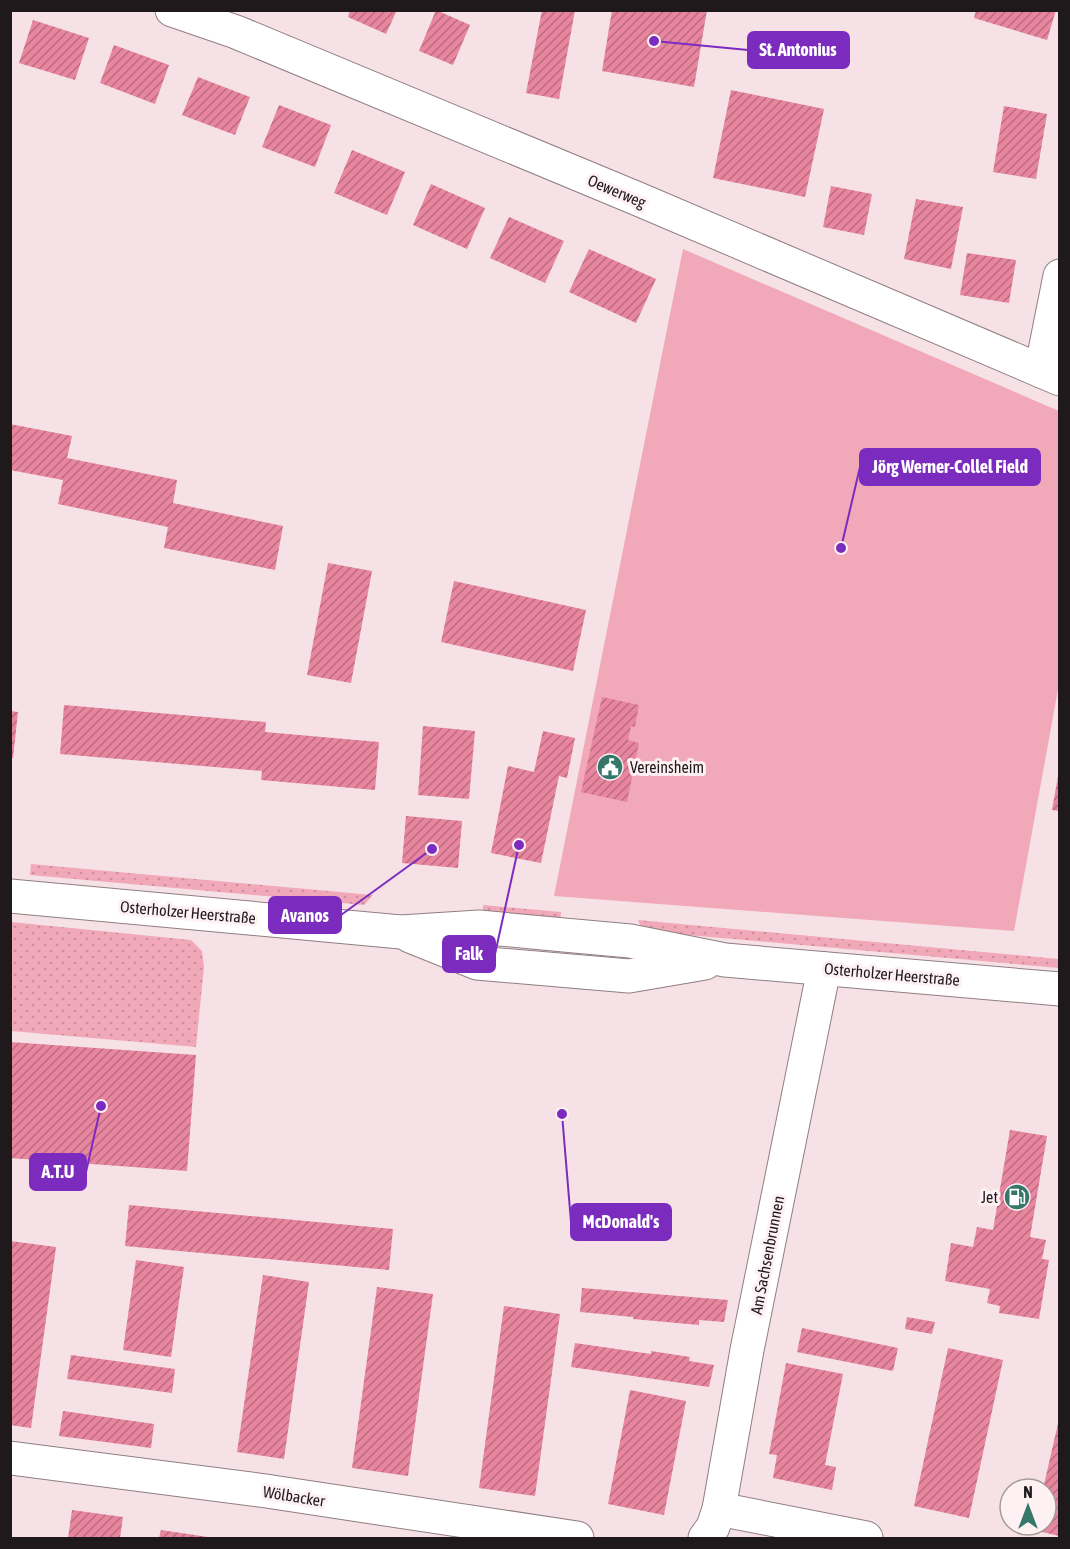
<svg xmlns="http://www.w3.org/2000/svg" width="1070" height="1549" font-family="'Asap Condensed',sans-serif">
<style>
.grass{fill:url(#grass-dots)}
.garden{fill:#f1a8b9}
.building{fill:url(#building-hatch)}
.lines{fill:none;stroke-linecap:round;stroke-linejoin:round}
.minor-casing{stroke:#907e82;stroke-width:35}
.major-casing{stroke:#907e82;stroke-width:35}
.minor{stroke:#fff;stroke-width:33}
.major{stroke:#fff;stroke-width:33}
.labels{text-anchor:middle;stroke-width:6;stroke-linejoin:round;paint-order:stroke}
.street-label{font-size:16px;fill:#20191b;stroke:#fef1f4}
.poi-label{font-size:16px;fill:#20191b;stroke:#fef1f4;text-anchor:start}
.leader{fill:none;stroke:#7b2cbf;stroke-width:2}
.callout-dot{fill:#7b2cbf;stroke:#fef1f4;stroke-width:2}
.callout{fill:#7b2cbf;stroke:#7b2cbf;stroke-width:2}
.callout-label{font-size:18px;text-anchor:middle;font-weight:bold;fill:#fff}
</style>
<defs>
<pattern id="grass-dots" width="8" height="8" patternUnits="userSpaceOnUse" patternTransform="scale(1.5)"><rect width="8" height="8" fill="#f1a8b9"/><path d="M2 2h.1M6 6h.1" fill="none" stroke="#ce909e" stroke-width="1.8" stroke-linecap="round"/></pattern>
<pattern id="building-hatch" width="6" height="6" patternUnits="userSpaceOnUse" patternTransform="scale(1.5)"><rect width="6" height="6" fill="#e8859f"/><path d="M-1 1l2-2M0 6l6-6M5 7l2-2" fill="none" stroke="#bc6c81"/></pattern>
</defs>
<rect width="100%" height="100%" fill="#f6e2e6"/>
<g class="grass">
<path d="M 31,864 L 373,895 L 364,905 L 30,875 Z"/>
<path d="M 483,905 L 561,912 L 560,923 L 490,917 L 483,910 Z"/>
<path d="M 638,920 L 1059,959 L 1059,968 L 643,931 Z"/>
<path d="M 11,922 L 191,940 L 202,951 L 204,967 L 196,1047 L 11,1031 Z"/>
</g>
<path class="garden" d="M 683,249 L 1059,411 L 1059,684 L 1014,931 L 554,896 Z"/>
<g class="building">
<path d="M 350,10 L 397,10 L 386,34 L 348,17 Z"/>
<path d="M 436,10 L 470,25 L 453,65 L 419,51 Z"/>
<path d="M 542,10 L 575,10 L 559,99 L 526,93 Z"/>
<path d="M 612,10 L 707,10 L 694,87 L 602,71 Z"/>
<path d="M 976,10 L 1056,10 L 1047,40 L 974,18 Z"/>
<path d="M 33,20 L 89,38 L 75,80 L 19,63 Z"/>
<path d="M 114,45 L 169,65 L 155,104 L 100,83 Z"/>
<path d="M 198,77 L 250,97 L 235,135 L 182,115 Z"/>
<path d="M 731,90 L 824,109 L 805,197 L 713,178 Z"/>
<path d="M 279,105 L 331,125 L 315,167 L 262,147 Z"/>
<path d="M 1004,106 L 1047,114 L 1036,179 L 993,172 Z"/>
<path d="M 352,150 L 405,172 L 387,215 L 334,193 Z"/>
<path d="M 431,184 L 485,208 L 467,249 L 413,225 Z"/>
<path d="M 831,186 L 872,194 L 864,235 L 823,227 Z"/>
<path d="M 916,199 L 963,207 L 951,269 L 904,259 Z"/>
<path d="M 509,217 L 564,241 L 545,283 L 490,258 Z"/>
<path d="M 589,249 L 656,279 L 636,323 L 569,292 Z"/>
<path d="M 967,253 L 1016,260 L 1009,303 L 960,295 Z"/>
<path d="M 10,424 L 72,436 L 67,458 L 177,480 L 173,503 L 283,526 L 275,570 L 164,548 L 168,527 L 58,504 L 63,480 L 10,470 Z"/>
<path d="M 328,563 L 372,571 L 351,683 L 307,675 Z"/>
<path d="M 454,581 L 586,610 L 573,671 L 441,642 Z"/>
<path d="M 602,697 L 639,705 L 635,727 L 631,726 L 628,740 L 639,743 L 627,802 L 581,792 Z"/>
<path d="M 64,705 L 266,722 L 265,732 L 379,742 L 375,790 L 261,780 L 262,771 L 60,754 Z"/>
<path d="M 10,711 L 18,712 L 13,758 L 10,758 Z"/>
<path d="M 423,726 L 475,731 L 469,799 L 418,795 Z"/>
<path d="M 543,731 L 575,738 L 567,778 L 559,776 L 541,863 L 491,853 L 508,766 L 534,772 Z"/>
<path d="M 1058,776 L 1059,776 L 1059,811 L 1052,810 Z"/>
<path d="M 406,816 L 462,821 L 458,868 L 402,863 Z"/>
<path d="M 10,1042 L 196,1055 L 187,1171 L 10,1158 Z"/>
<path d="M 1010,1130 L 1047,1136 L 1030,1237 L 1046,1240 L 1042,1259 L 1049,1260 L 1039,1319 L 999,1313 L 1000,1306 L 987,1303 L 990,1289 L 945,1281 L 951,1243 L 973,1247 L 977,1227 L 993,1230 Z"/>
<path d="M 129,1205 L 393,1229 L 389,1270 L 125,1246 Z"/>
<path d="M 10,1241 L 56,1247 L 31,1428 L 10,1425 Z"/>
<path d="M 136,1260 L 184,1267 L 171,1357 L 123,1350 Z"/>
<path d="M 263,1275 L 309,1282 L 284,1459 L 237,1452 Z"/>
<path d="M 377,1287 L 433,1294 L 408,1476 L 352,1468 Z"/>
<path d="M 582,1288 L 728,1300 L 724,1322 L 699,1320 L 699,1325 L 633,1319 L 633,1317 L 580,1312 Z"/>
<path d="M 504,1306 L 560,1314 L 535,1496 L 479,1488 Z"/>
<path d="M 907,1317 L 935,1322 L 932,1334 L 905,1329 Z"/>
<path d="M 802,1328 L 898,1348 L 893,1371 L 797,1352 Z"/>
<path d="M 575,1343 L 651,1354 L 651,1351 L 690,1357 L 689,1361 L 714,1365 L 709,1387 L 571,1367 Z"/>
<path d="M 948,1348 L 1003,1360 L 969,1518 L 914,1506 Z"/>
<path d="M 71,1355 L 175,1369 L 172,1393 L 67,1379 Z"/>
<path d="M 786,1363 L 843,1374 L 825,1465 L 836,1467 L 832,1490 L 773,1478 L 777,1455 L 769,1454 Z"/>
<path d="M 630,1390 L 686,1401 L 664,1515 L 608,1504 Z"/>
<path d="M 63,1411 L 154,1424 L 151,1448 L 59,1436 Z"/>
<path d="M 1059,1419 L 1059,1536 L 1034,1530 L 1036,1525 L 1046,1525 L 1046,1489 L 1043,1489 Z"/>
<path d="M 72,1510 L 123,1517 L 120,1538 L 68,1538 Z"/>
<path d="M 161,1530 L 208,1537 L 208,1538 L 159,1538 Z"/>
</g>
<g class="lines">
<defs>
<g id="minor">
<path d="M 172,10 L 236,32 L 638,199 L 1060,379"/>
<path d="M 1041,371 L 1060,276"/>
<path d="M 10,1458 L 266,1491 L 577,1538"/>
<path d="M 719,1509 L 866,1538"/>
<path d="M 705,1538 L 713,1527 L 719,1509 L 747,1350 L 824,969"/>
</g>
<g id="major">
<path d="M 10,896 L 401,932 L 479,927 L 564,935 L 630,941 L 725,960 L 1060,989"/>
<path d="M 410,936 L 477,963 L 629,976 L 705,963"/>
</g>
</defs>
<use href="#minor" class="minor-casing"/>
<use href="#major" class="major-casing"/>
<use href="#minor" class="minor"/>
<use href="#major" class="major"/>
</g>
<defs>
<symbol id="civic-disc" viewBox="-11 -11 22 22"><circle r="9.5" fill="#35786a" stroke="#fef1f4"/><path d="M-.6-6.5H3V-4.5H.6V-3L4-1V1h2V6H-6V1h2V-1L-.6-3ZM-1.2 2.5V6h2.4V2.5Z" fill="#fff"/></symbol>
<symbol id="fuel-disc" viewBox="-11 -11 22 22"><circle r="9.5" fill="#35786a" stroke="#fef1f4"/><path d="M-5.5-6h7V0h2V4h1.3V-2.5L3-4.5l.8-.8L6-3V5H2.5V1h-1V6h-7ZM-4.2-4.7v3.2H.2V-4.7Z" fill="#fff"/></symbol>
</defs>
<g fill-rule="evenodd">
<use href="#civic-disc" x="595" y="752" width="30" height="30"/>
<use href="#fuel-disc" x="1002" y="1182" width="30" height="30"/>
</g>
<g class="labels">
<g class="street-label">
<text transform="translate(617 191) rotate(23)" y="6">Oewerweg</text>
<text transform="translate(188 912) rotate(5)" y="6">Osterholzer Heerstraße</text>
<text transform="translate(892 974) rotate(5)" y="6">Osterholzer Heerstraße</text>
<text transform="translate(767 1255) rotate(-79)" y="6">Am Sachsenbrunnen</text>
<text transform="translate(294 1496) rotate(9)" y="6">Wölbacker</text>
</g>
<g class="poi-label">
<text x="630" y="773">Vereinsheim</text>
<text x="998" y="1203" text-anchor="end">Jet</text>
</g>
</g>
<path class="leader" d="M654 41L748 50M841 548L860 467M432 849L341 915M519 845L495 954M101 1106L86 1172M562 1114L571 1222"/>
<g class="callout-dot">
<circle cx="654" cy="41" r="6"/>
<circle cx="841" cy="548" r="6"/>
<circle cx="432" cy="849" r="6"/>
<circle cx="519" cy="845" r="6"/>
<circle cx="101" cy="1106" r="6"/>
<circle cx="562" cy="1114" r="6"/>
</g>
<g class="callout">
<rect x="748" y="32" width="101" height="36" rx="6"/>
<rect x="860" y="449" width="180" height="36" rx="6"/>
<rect x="269" y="897" width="72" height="36" rx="6"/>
<rect x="443" y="936" width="52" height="36" rx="6"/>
<rect x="30" y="1154" width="56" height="36" rx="6"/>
<rect x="571" y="1204" width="100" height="36" rx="6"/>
</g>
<g class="callout-label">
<text x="798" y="56">St. Antonius</text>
<text x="950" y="473">Jörg Werner-Collel Field</text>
<text x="305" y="922">Avanos</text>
<text x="469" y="960">Falk</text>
<text x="58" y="1178">A.T.U</text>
<text x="621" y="1228">McDonald's</text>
</g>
<rect width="1070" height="1549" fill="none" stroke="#20191b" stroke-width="24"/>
<g transform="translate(1028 1507)"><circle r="28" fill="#fef1f4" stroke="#a59b9d" stroke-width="1.5"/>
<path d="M0-4.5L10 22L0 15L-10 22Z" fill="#35786a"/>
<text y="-9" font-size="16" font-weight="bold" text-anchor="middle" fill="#20191b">N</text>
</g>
</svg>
